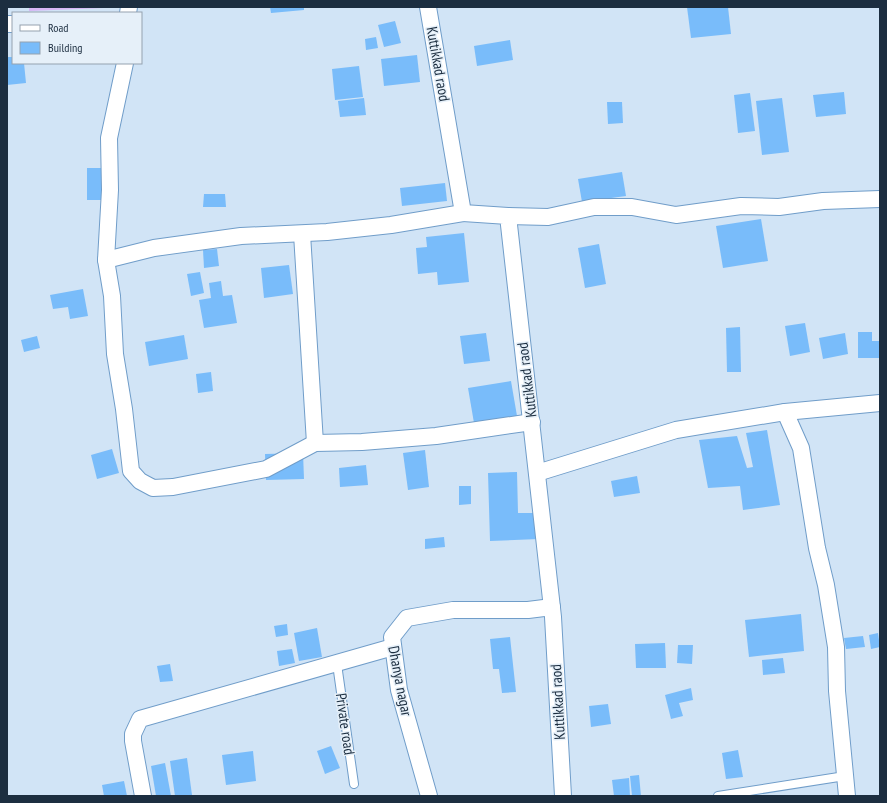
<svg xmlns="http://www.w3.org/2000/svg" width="887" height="803" font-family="'PT Sans Narrow',sans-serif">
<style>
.green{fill:#d7b6f6}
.building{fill:#79bcfa}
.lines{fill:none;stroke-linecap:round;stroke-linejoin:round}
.service-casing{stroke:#709dc9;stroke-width:10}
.minor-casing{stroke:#709dc9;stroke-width:18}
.service{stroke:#fff;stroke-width:8}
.minor{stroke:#fff;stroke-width:16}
.labels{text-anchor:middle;stroke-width:3;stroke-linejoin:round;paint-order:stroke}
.street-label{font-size:15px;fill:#1c2e40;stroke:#e6f0f9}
</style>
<rect width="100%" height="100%" fill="#d1e4f6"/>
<path class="green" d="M 29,7 L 129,7 L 29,11 Z"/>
<g class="building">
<path d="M 270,7 L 304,7 L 304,10 L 271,13 Z"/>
<path d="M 687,7 L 728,7 L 731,34 L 691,38 Z"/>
<path d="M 395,21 L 401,43 L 384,47 L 378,25 Z"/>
<path d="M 376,37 L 378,48 L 366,50 L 365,39 Z"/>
<path d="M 510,40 L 513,60 L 477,66 L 474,46 Z"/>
<path d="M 417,55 L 420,82 L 384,86 L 381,59 Z"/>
<path d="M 7,57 L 13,57 L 13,63 L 24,63 L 26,83 L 7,85 Z"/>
<path d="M 359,66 L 363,97 L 335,100 L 332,69 Z"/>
<path d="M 844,92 L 846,114 L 816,117 L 813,95 Z"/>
<path d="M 750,93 L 755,131 L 738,133 L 734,95 Z"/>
<path d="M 364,98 L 366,115 L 340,117 L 338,101 Z"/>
<path d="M 782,98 L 789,152 L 762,155 L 756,101 Z"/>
<path d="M 607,102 L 622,102 L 623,123 L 608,124 Z"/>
<rect x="87" y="168" width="14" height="32"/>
<path d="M 622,172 L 626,196 L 582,202 L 578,179 Z"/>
<path d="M 445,183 L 447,201 L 402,206 L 400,188 Z"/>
<path d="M 204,194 L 225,194 L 226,207 L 203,207 Z"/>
<path d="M 761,219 L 768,261 L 723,268 L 716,226 Z"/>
<path d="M 464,233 L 469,282 L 438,285 L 437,272 L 418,274 L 416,248 L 427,247 L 426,237 Z"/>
<path d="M 599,244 L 606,284 L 585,288 L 578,248 Z"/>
<path d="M 217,249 L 219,266 L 204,268 L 203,250 Z"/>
<path d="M 289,265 L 293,294 L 264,298 L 261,268 Z"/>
<path d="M 200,272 L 204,293 L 191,296 L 187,274 Z"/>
<path d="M 221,281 L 223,296 L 232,295 L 237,323 L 204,328 L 199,300 L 211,298 L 209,283 Z"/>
<path d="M 83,289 L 88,316 L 70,319 L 68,307 L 53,309 L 50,295 Z"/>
<path d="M 805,323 L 810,352 L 790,356 L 785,326 Z"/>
<path d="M 740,327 L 741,372 L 727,372 L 726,328 Z"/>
<path d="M 858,332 L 872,332 L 872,341 L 880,341 L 880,358 L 858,358 Z"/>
<path d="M 486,333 L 490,361 L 464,364 L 460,336 Z"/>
<path d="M 845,333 L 848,354 L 823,359 L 819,338 Z"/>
<path d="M 184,335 L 188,359 L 149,366 L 145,342 Z"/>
<path d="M 37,336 L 40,348 L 24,352 L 21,340 Z"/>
<path d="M 211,372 L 213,391 L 198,393 L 196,374 Z"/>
<path d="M 511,381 L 517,416 L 474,423 L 468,388 Z"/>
<path d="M 767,430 L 780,505 L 743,510 L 740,486 L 708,488 L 699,440 L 737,436 L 747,468 L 753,467 L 746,433 Z"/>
<path d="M 112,449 L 119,473 L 97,479 L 91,455 Z"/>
<path d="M 425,450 L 429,487 L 408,490 L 403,453 Z"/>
<path d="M 303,453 L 304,479 L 266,480 L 265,454 Z"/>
<path d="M 366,465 L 368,485 L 340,487 L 339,468 Z"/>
<path d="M 517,472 L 518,513 L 538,513 L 539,539 L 490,541 L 488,473 Z"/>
<path d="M 637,476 L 640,493 L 614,497 L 611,481 Z"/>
<path d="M 459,486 L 471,486 L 471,504 L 459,505 Z"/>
<path d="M 444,537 L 445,547 L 425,549 L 425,539 Z"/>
<path d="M 801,614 L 804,651 L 749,657 L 745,620 Z"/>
<path d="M 287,624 L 288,635 L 276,637 L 274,626 Z"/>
<path d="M 317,628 L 322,657 L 299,661 L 294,633 Z"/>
<path d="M 878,633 L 880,647 L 871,649 L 869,635 Z"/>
<path d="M 863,636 L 865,647 L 846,649 L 844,638 Z"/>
<path d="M 510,637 L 516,692 L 502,693 L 499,669 L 493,669 L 490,639 Z"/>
<path d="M 665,643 L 666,668 L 636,668 L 635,644 Z"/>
<path d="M 678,645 L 693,645 L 692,664 L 677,663 Z"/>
<path d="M 292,649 L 295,663 L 279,666 L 277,651 Z"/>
<path d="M 783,658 L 785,673 L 763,675 L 762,660 Z"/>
<path d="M 170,664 L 173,681 L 160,682 L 157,666 Z"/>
<path d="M 691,688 L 693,700 L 679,703 L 683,716 L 671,719 L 665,695 Z"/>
<path d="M 608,704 L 611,724 L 591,727 L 589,706 Z"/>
<path d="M 331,746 L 340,768 L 325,774 L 317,751 Z"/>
<path d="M 738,750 L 743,777 L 726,779 L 722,753 Z"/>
<path d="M 253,751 L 256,781 L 226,785 L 222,755 Z"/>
<path d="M 187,758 L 192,795 L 175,796 L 170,761 Z"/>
<path d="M 165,763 L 171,796 L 156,796 L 151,766 Z"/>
<path d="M 639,775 L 641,796 L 632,796 L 630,776 Z"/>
<path d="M 629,778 L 630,796 L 614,796 L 612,780 Z"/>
<path d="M 124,781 L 127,796 L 104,796 L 102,785 Z"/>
</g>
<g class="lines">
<defs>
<g id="service">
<path d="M 337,664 L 354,784"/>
<path d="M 718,796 L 845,776"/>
</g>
<g id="minor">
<path d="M 428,7 L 463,213 L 508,216 L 553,617 L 563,796"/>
<path d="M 128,13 L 129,7"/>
<path d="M 7,24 L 13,24"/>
<path d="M 125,63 L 109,138 L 110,190 L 106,260 L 112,296 L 115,354 L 124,409 L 131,471 L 140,481 L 153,488 L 173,487 L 266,469 L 315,443 L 362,442 L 436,436 L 532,422"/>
<path d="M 508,216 L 548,217 L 594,207 L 632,207 L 676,215 L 741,206 L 779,207 L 823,201 L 880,199"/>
<path d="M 302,234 L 315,443"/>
<path d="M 106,260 L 154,248 L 241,236 L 327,232 L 391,225 L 463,213"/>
<path d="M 785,412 L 801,448 L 817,548 L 826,585 L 836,647 L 837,691 L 847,796"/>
<path d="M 537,473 L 676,430 L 785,412 L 880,403"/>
<path d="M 143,796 L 133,741 L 133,734 L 140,719 L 393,647"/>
<path d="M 429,796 L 399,690 L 392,637 L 407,618 L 453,610 L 528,610 L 552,607"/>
</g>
</defs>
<use href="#service" class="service-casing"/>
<use href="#minor" class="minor-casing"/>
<use href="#service" class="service"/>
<use href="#minor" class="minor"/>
</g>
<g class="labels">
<g class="street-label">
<text transform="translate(438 64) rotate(80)" y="5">Kuttikkad raod</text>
<text transform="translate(527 380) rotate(-97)" y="5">Kuttikkad raod</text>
<text transform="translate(400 681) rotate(79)" y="5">Dhanya nagar</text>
<text transform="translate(558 702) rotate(-93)" y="5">Kuttikkad raod</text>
<text transform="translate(345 724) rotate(82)" y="5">Private road</text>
</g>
</g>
<rect width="887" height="803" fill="none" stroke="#1c2e40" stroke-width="16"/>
<rect x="12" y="12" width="130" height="52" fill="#e6f0f9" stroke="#95a2af"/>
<rect x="20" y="25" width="20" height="6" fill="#ffffff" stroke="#95a2af"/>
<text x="48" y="32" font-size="12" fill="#1c2e40">Road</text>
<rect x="20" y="42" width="20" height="12" fill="#79bcfa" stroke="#95a2af"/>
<text x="48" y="52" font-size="12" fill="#1c2e40">Building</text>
</svg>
